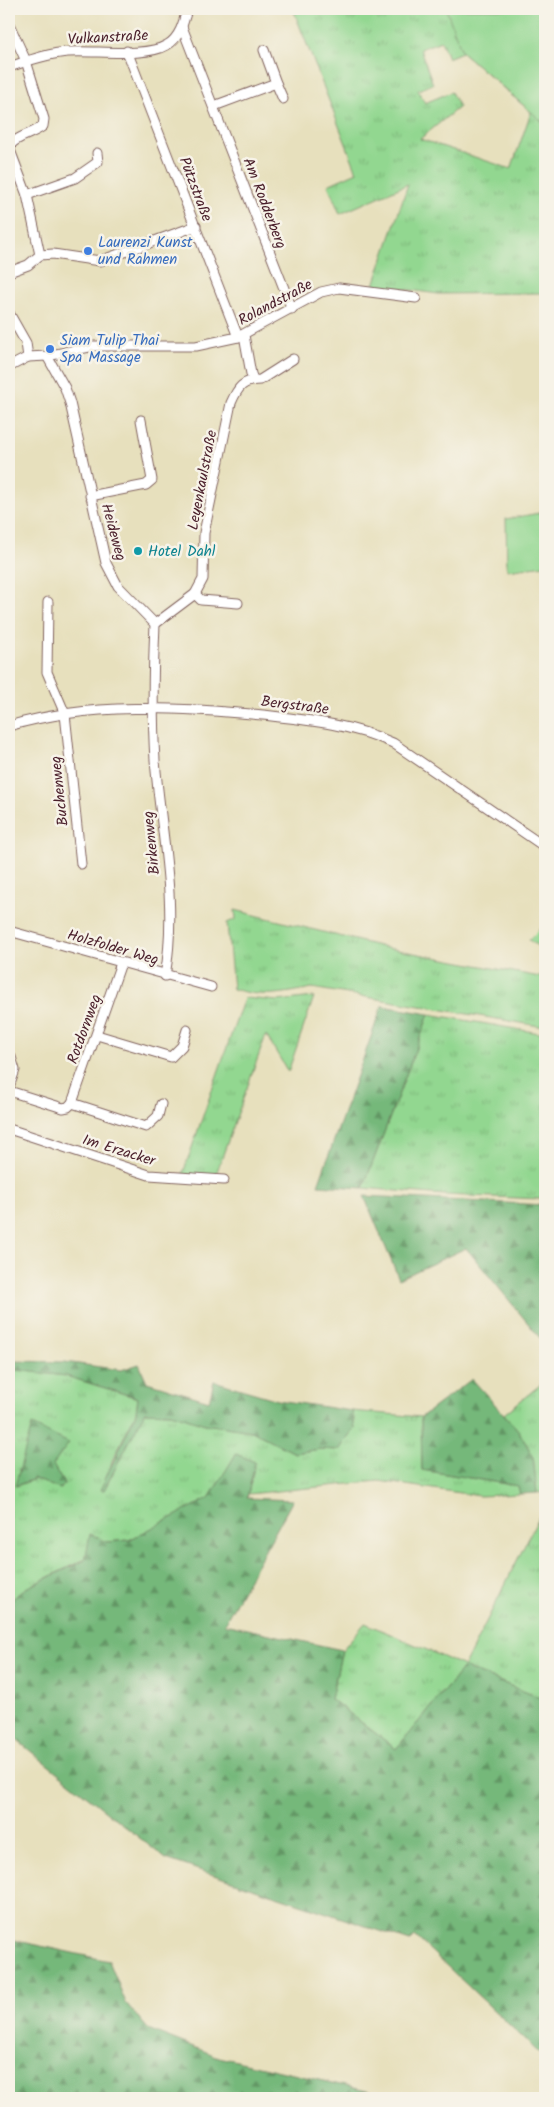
<svg xmlns="http://www.w3.org/2000/svg" width="554" height="2107" font-family="Kalam,sans-serif">
<style>
.grass{fill:url(#grass-tufts);stroke:#6e7b5e;fill-rule:evenodd}
.forest{fill:url(#forest-firs);stroke:#606c52}
.green{fill:#92d790;stroke:#6e7b5e}
.lines{fill:none;stroke-linecap:round;stroke-linejoin:round}
.minor-casing{stroke:#81635e;stroke-width:11}
.minor{stroke:#fff;stroke-width:9}
.shop-dot{fill:#3f7fe0;stroke:#f7f3e8;stroke-width:2}
.culture-dot{fill:#0f9aa8;stroke:#f7f3e8;stroke-width:2}
.labels{text-anchor:middle;stroke-width:5;stroke-linejoin:round;paint-order:stroke}
.street-label{font-size:15px;fill:#4a1f2b;stroke:#f7f3e8}
.shop-label{font-size:15px;fill:#366cbe;stroke:#f7f3e8;text-anchor:start}
.culture-label{font-size:15px;fill:#0d838f;stroke:#f7f3e8;text-anchor:start}
</style>
<defs>
<pattern id="grass-tufts" width="24" height="20" patternUnits="userSpaceOnUse" patternTransform="scale(1.25)"><rect width="24" height="20" fill="#92d790"/><path d="M3 7l-1-3M5 7V3M7 7l1-3M15 17l-1-3M17 17v-4M19 17l1-3" fill="none" stroke="#7fb87c"/></pattern>
<pattern id="forest-firs" width="22" height="20" patternUnits="userSpaceOnUse" patternTransform="scale(1.25)"><rect width="22" height="20" fill="#75b87a"/><path d="M5 1l3.5 6h-7zM16 11l3.5 6h-7z" fill="#629564"/></pattern>
</defs>
<rect width="100%" height="100%" fill="#f7f3e8"/>
<filter id="ink" filterUnits="userSpaceOnUse"><feTurbulence type="fractalNoise" baseFrequency=".02" numOctaves="2"/><feDisplacementMap in="SourceGraphic" scale="10" xChannelSelector="R" yChannelSelector="G"/><feConvolveMatrix kernelMatrix="1 2 1 2 8 2 1 2 1" color-interpolation-filters="sRGB"/></filter>
<filter id="wash" filterUnits="userSpaceOnUse"><feTurbulence type="fractalNoise" baseFrequency=".0096" numOctaves="4" result="noise"/><feDisplacementMap in="SourceGraphic" scale="20" xChannelSelector="R" yChannelSelector="G"/><feGaussianBlur stdDeviation="1.12" result="paint"/><feColorMatrix in="noise" values="0 0 0 0 0 0 0 0 0 0 0 0 0 0 0 0 0 1.4 0 .05"/><feComposite in="paint" operator="in"/></filter>
<g filter="url(#wash)">
<rect width="100%" height="100%" fill="#e7e0bd"/>
<g class="grass">
<path d="M 293,9 L 446,9 L 447,11 L 451,9 L 545,78 L 545,293 L 438,294 L 374,285 L 408,184 L 340,214 L 328,185 L 357,172 ZM 441,41 L 448,58 L 462,52 L 531,112 L 511,169 L 420,139 L 459,107 L 451,92 L 425,103 L 418,90 L 433,84 L 420,49 Z"/>
<path d="M 235,910 L 387,948 L 545,978 L 545,1027 L 312,988 C 282,994 262,998 233,989 L 227,923 L 236,919 Z"/>
<path d="M 545,924 L 545,951 L 529,940 Z"/>
<path d="M 314,997 L 288,1072 L 266,1035 L 215,1177 L 182,1176 L 244,998 L 278,1001 Z"/>
<path d="M 429,1014 L 545,1034 L 545,1189 L 542,1199 L 444,1195 L 363,1188 Z"/>
<path d="M 9,1369 L 66,1376 L 138,1398 L 136,1413 L 112,1461 L 104,1490 L 144,1412 L 171,1413 L 205,1424 L 252,1431 L 295,1453 L 320,1449 L 339,1450 L 355,1428 L 352,1411 L 421,1417 L 422,1470 L 518,1486 L 520,1494 L 480,1496 L 379,1481 L 248,1494 L 255,1463 L 236,1454 L 210,1498 L 129,1540 L 107,1542 L 85,1559 L 26,1588 L 9,1602 ZM 53,1466 L 64,1484 L 61,1489 L 35,1479 L 16,1486 Z"/>
<path d="M 545,1381 L 545,1492 L 537,1493 L 533,1456 L 518,1430 L 504,1414 Z"/>
<path d="M 545,1505 L 545,1700 L 464,1667 L 396,1749 L 331,1699 L 342,1650 L 365,1623 L 464,1666 Z"/>
</g>
<g class="forest">
<path d="M 382,1006 L 429,1014 L 363,1188 L 318,1185 Z"/>
<path d="M 364,1196 L 545,1205 L 545,1344 L 466,1248 L 399,1279 Z"/>
<path d="M 9,1361 L 65,1362 L 121,1370 L 139,1364 L 147,1382 L 209,1401 L 214,1381 L 278,1400 L 352,1411 L 355,1428 L 339,1450 L 320,1449 L 295,1453 L 252,1431 L 205,1424 L 171,1413 L 145,1412 L 104,1490 L 100,1490 L 136,1413 L 138,1398 L 66,1376 L 9,1369 Z"/>
<path d="M 472,1379 L 518,1430 L 533,1456 L 537,1493 L 520,1494 L 518,1486 L 422,1470 L 421,1417 Z"/>
<path d="M 32,1425 L 69,1443 L 53,1465 L 64,1484 L 60,1489 L 35,1479 L 15,1486 Z"/>
<path d="M 236,1454 L 255,1462 L 247,1498 L 293,1500 L 224,1624 L 342,1650 L 331,1699 L 396,1749 L 464,1667 L 545,1700 L 545,2055 L 538,2052 L 415,1936 L 410,1941 L 166,1859 L 9,1734 L 9,1602 L 26,1588 L 85,1560 L 90,1534 L 107,1542 L 129,1540 L 209,1498 Z"/>
<path d="M 9,1939 L 109,1961 L 126,2003 L 148,2029 L 219,2057 L 371,2092 L 381,2098 L 9,2098 Z"/>
</g>
<g class="green">
<path d="M 446,9 L 545,9 L 545,124 L 462,52 Z"/>
<path d="M 545,512 L 545,565 L 507,570 L 506,519 Z"/>
</g>
</g>
<g filter="url(#ink)">
<g class="lines">
<defs>
<g id="minor">
<path d="M 9,24 L 26,61 L 44,119 L 43,126 C 33,134 20,135 11,144 L 10,150 L 27,195 L 40,255"/>
<path d="M 182,27 L 292,309"/>
<path d="M 127,51 L 238,337"/>
<path d="M 9,67 C 27,61 49,53 68,52 C 95,50 145,58 167,45 C 180,38 184,21 187,9"/>
<path d="M 276,83 L 283,99"/>
<path d="M 214,106 L 276,83 L 264,50"/>
<path d="M 27,195 L 75,178 L 98,162 L 97,153"/>
<path d="M 9,272 L 28,265 L 40,255 L 53,254 L 100,261 L 196,226"/>
<path d="M 9,313 L 26,343 L 28,357 L 9,367"/>
<path d="M 244,335 L 251,374 L 253,379"/>
<path d="M 47,356 L 65,388 L 70,403 L 106,563 L 118,586 L 155,624 C 153,669 152,715 155,760 C 161,834 178,902 165,976"/>
<path d="M 28,357 L 47,356 L 94,346 L 196,346 L 238,337 L 321,292 L 339,288 L 416,298"/>
<path d="M 90,496 L 146,485 L 152,480 L 141,420"/>
<path d="M 195,594 L 201,600 L 238,603"/>
<path d="M 48,602 L 47,672 L 65,714 L 81,864"/>
<path d="M 155,624 L 195,594 L 203,579 L 204,533 L 231,403 C 238,387 243,380 260,380 L 293,359"/>
<path d="M 9,726 C 89,702 180,707 263,715 C 308,720 351,724 393,743 L 545,847"/>
<path d="M 9,931 L 211,987"/>
<path d="M 121,963 L 72,1103 L 146,1127 L 158,1116 L 161,1104"/>
<path d="M 97,1035 L 171,1057 L 182,1046 L 187,1030"/>
<path d="M 9,1057 L 11,1057 L 15,1070 L 9,1087"/>
<path d="M 9,1091 L 63,1108 L 68,1107 L 72,1103"/>
<path d="M 9,1129 L 149,1175 L 224,1180"/>
</g>
</defs>
<use href="#minor" class="minor-casing"/>
<use href="#minor" class="minor"/>
</g>
</g>
<g class="shop-dot">
<circle cx="88" cy="251" r="5"/>
<circle cx="50" cy="349" r="5"/>
</g>
<circle class="culture-dot" cx="138" cy="551" r="5"/>
<g class="labels">
<g class="street-label">
<text transform="translate(108 37) rotate(-3)" y="5">Vulkanstraße</text>
<text transform="translate(196 189) rotate(69)" y="5">Pützstraße</text>
<text transform="translate(265 203) rotate(69)" y="5">Am Rodderberg</text>
<text transform="translate(275 302) rotate(-28)" y="5">Rolandstraße</text>
<text transform="translate(202 480) rotate(-79)" y="5">Leyenkaulstraße</text>
<text transform="translate(114 532) rotate(75)" y="5">Heideweg</text>
<text transform="translate(295 705) rotate(7)" y="5">Bergstraße</text>
<text transform="translate(59 791) rotate(-96)" y="5">Buchenweg</text>
<text transform="translate(151 843) rotate(-96)" y="5">Birkenweg</text>
<text transform="translate(113 947) rotate(16)" y="5">Holzfolder Weg</text>
<text transform="translate(84 1029) rotate(-70)" y="5">Rotdornweg</text>
<text transform="translate(119 1150) rotate(17)" y="5">Im Erzacker</text>
</g>
<g class="shop-label">
<text x="98" y="247">Laurenzi Kunst<tspan x="98" dy="17">und Rahmen</tspan></text>
<text x="60" y="345">Siam Tulip Thai<tspan x="60" dy="17">Spa Massage</tspan></text>
</g>
<g class="culture-label">
<text x="148" y="556">Hotel Dahl</text>
</g>
</g>
<rect width="554" height="2107" fill="none" stroke="#f7f3e8" stroke-width="30"/>
</svg>
